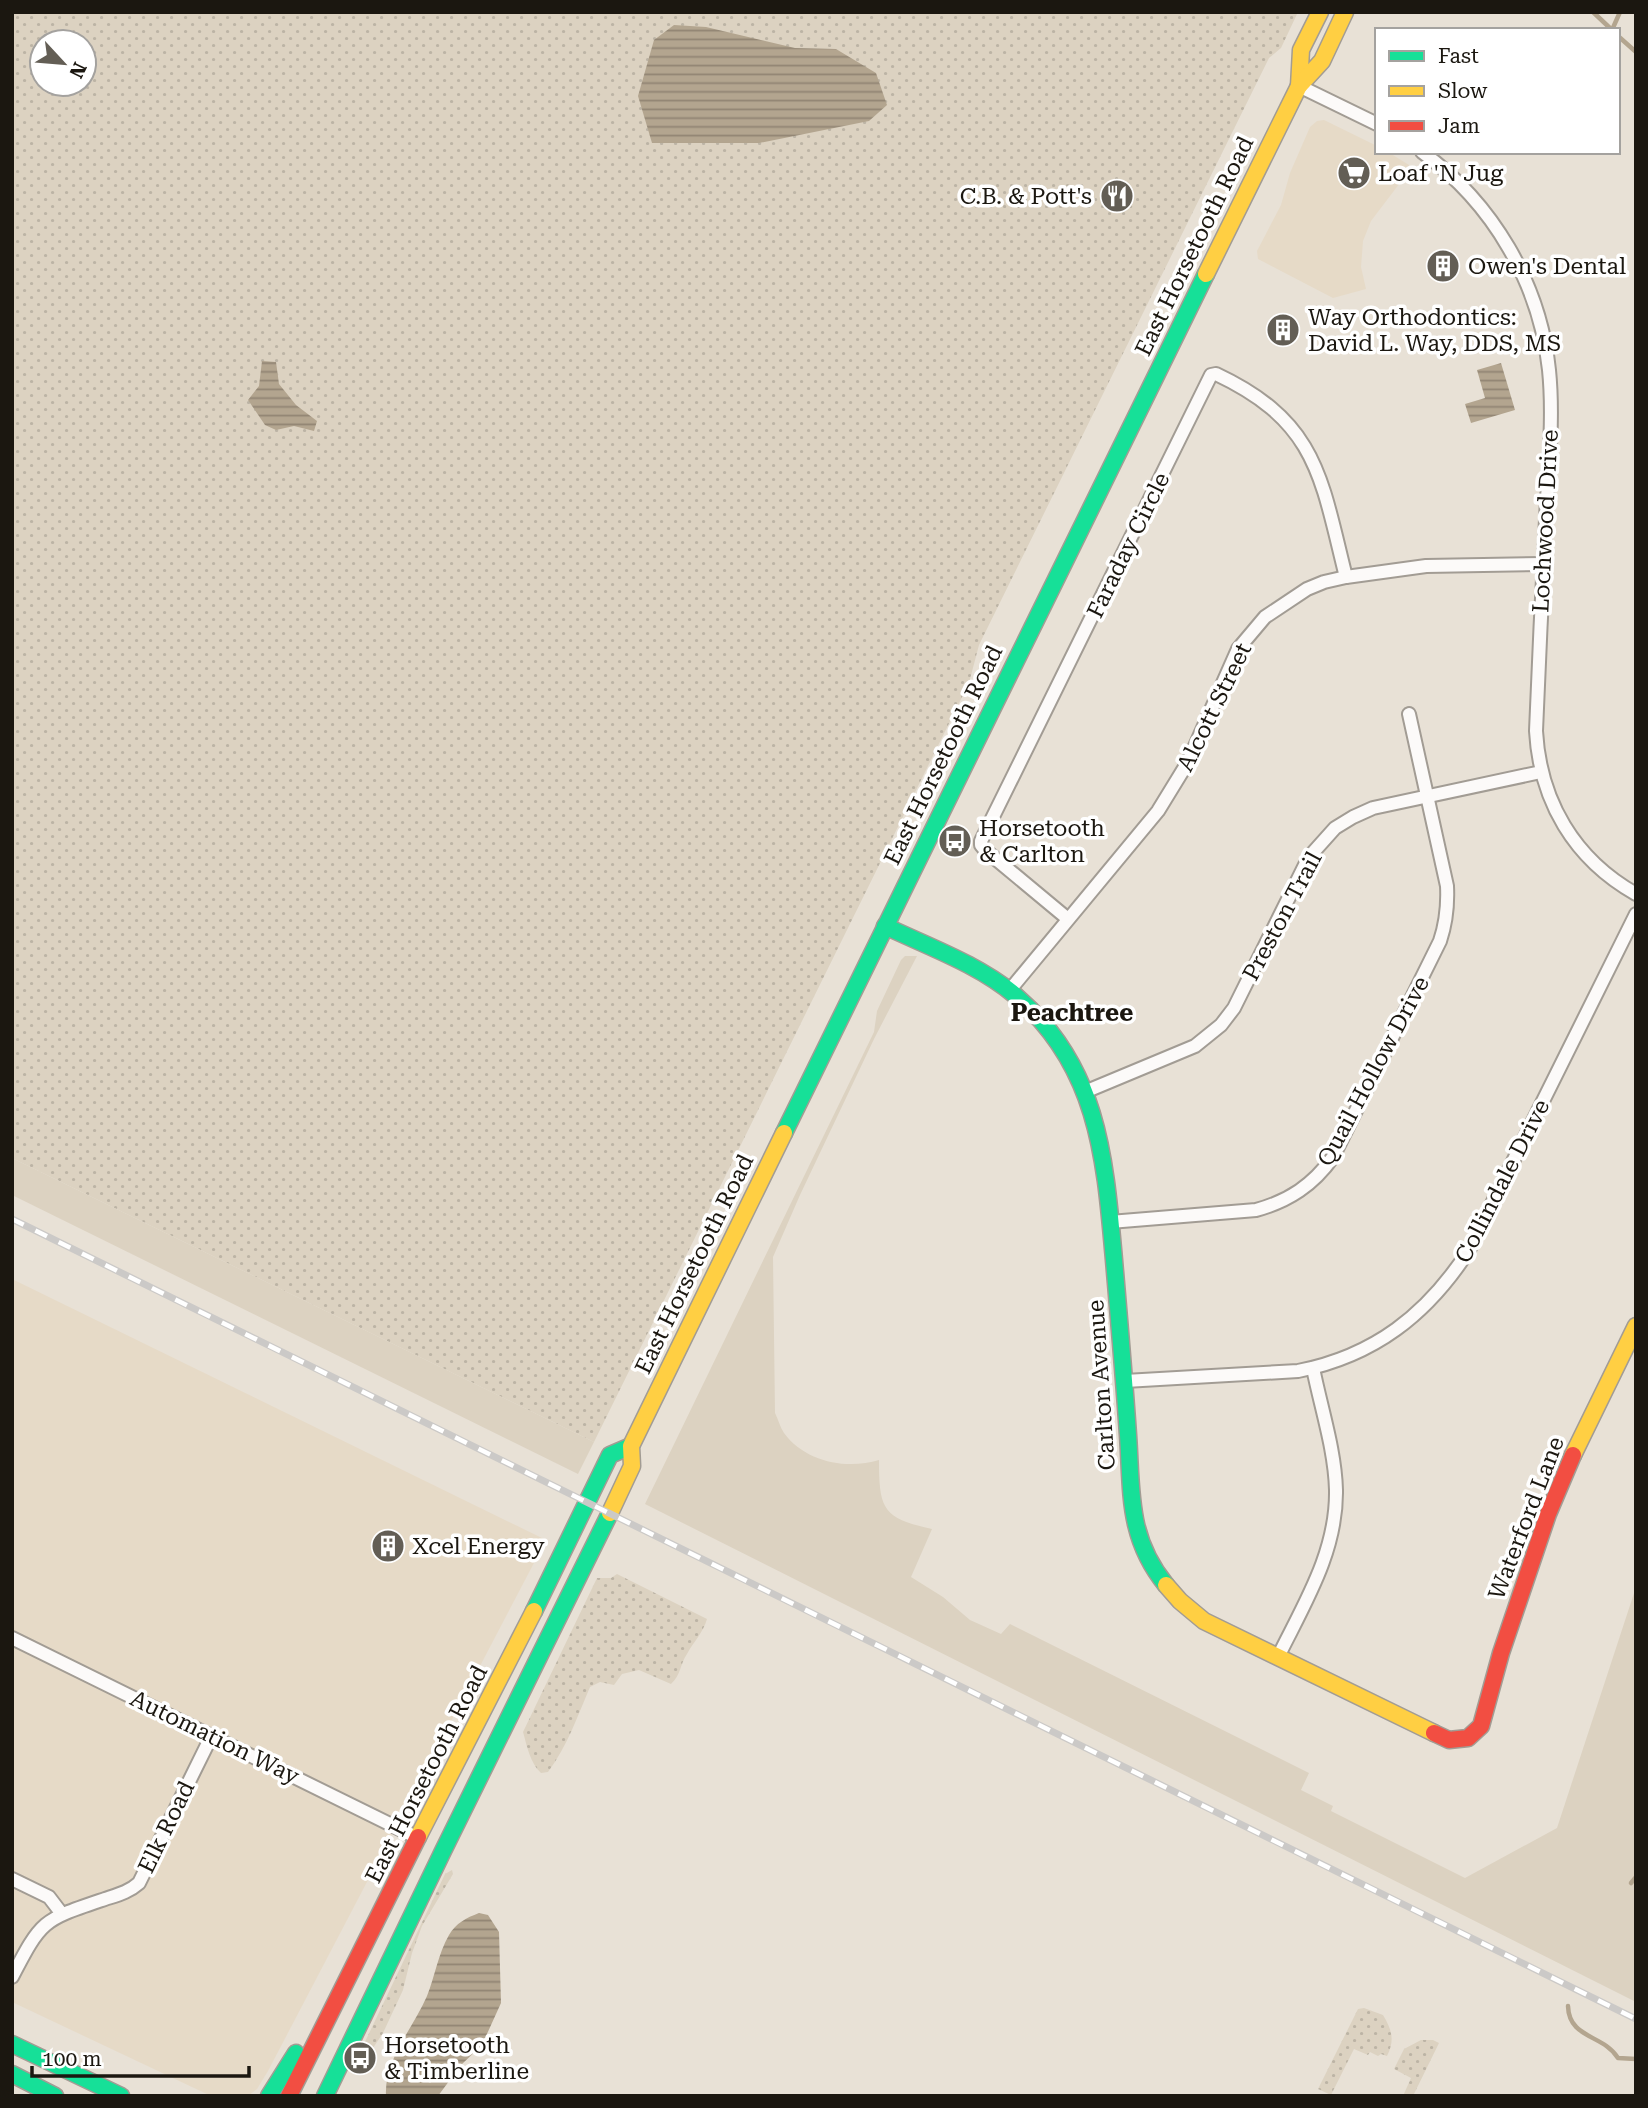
<svg xmlns="http://www.w3.org/2000/svg" width="1648" height="2108" font-family="'Roboto Serif',serif">
<style>
.built{fill:#e6dac7}
.grass{fill:url(#grass-dots);fill-rule:evenodd}
.green{fill:#dcd2c1}
.water{fill:url(#water-rules)}
.lines{fill:none;stroke-linecap:round;stroke-linejoin:round}
.stream{stroke:#b3a58f;stroke-width:4.5}
.street-casing{stroke:#a29c94;stroke-width:16}
.fast-casing{stroke:#a29c94;stroke-width:19}
.slow-casing{stroke:#a29c94;stroke-width:19}
.jam-casing{stroke:#a29c94;stroke-width:19}
.street{stroke:#fcfaf9;stroke-width:12}
.fast{stroke:#16e098;stroke-width:16}
.slow{stroke:#ffcf43;stroke-width:16}
.jam{stroke:#f24e42;stroke-width:16}
.rail-casing{stroke:#cbc9c7;stroke-width:7}
.rail{stroke:#fff;stroke-width:4.5;stroke-dasharray:13;stroke-linecap:butt}
.labels{text-anchor:middle;stroke-width:7;stroke-linejoin:round;paint-order:stroke}
.poi-label{font-size:23px;fill:#1b1710;stroke:#fff;text-anchor:start}
.street-label{font-size:23px;fill:#1b1710;stroke:#fff}
.neighbourhood-label{font-size:24px;font-weight:bold;fill:#1b1710;stroke:#fff}
</style>
<defs>
<pattern id="grass-dots" width="8" height="8" patternUnits="userSpaceOnUse" patternTransform="scale(1.75)"><rect width="8" height="8" fill="#dcd2c1"/><path d="M2 2h.1M6 6h.1" fill="none" stroke="#bcb4a5" stroke-width="1.8" stroke-linecap="round"/></pattern>
<pattern id="water-rules" width="6" height="5" patternUnits="userSpaceOnUse" patternTransform="scale(1.75)"><rect width="6" height="5" fill="#b3a58f"/><path d="M0 2.5h6" fill="none" stroke="#918573"/></pattern>
</defs>
<rect width="100%" height="100%" fill="#e8e1d6"/>
<g class="built">
<path d="M 1324,120 L 1377,146 L 1377,152 L 1388,152 L 1409,165 L 1409,171 L 1371,221 L 1363,241 L 1361,267 L 1366,289 L 1333,298 L 1258,259 L 1257,251 L 1281,205 L 1290,173 L 1310,127 L 1317,121 Z"/>
<path d="M 12,1279 L 546,1540 L 268,2071 L 257,2089 L 248,2096 L 211,2096 L 12,2002 Z"/>
</g>
<g class="grass">
<path d="M 12,12 L 1298,12 L 1281,48 L 1269,58 L 979,645 L 969,683 L 594,1442 L 12,1158 ZM 42,42 L 84,42 L 84,84 L 42,84 Z"/>
<path d="M 617,1574 L 707,1619 C 703,1633 694,1641 687,1654 C 680,1664 681,1675 671,1684 L 639,1670 L 622,1674 L 614,1685 L 600,1682 L 590,1687 C 578,1715 567,1747 548,1772 L 541,1773 C 530,1763 527,1746 523,1732 L 597,1578 L 611,1578 Z"/>
<path d="M 452,1870 L 453,1874 L 422,1926 L 412,1953 L 403,1990 L 383,2033 L 371,2051 L 363,2046 L 445,1874 Z"/>
<path d="M 1364,2008 L 1383,2015 C 1392,2030 1395,2040 1387,2056 L 1381,2054 L 1378,2056 L 1370,2052 L 1368,2055 L 1354,2049 L 1331,2095 L 1318,2089 L 1358,2009 Z"/>
<path d="M 1421,2040 L 1433,2040 L 1439,2043 L 1413,2096 L 1403,2096 L 1411,2078 L 1394,2069 L 1404,2049 Z"/>
</g>
<g class="green">
<path d="M 905,956 L 917,956 L 874,1039 L 800,1195 L 773,1257 L 775,1413 C 778,1419 780,1427 784,1433 C 805,1462 847,1470 879,1460 C 879,1510 883,1518 932,1529 L 911,1577 L 943,1597 L 970,1620 L 1001,1634 L 1010,1624 L 1309,1773 L 1301,1790 L 1333,1806 L 1331,1811 L 1465,1878 L 1557,1828 L 1636,1587 L 1636,2002 L 645,1504 L 874,1032 L 877,1011 L 901,960 Z"/>
<path d="M 12,1158 L 594,1442 L 578,1474 L 12,1195 Z"/>
</g>
<g class="water">
<path d="M 674,25 L 706,27 L 795,48 L 836,49 L 876,73 L 887,105 L 869,121 L 759,143 L 652,143 L 638,96 L 654,40 Z"/>
<path d="M 262,361 L 276,362 L 279,384 L 296,405 L 317,421 L 314,431 L 294,426 L 276,430 L 265,425 L 248,400 L 259,386 Z"/>
<path d="M 1501,363 L 1515,410 L 1471,423 L 1465,404 L 1485,398 L 1477,370 Z"/>
<path d="M 479,1913 L 488,1915 L 499,1932 L 501,2003 L 482,2045 L 461,2065 L 438,2096 L 386,2096 C 384,2059 413,2029 427,1996 C 435,1976 438,1954 449,1935 C 456,1923 466,1918 479,1913 Z"/>
</g>
<g class="lines">
<g class="stream">
<path d="M 1593,12 L 1612,30"/>
<path d="M 1612,30 L 1620,12"/>
<path d="M 1618,36 L 1636,52"/>
<path d="M 1631,1883 L 1636,1877"/>
<path d="M 1568,2006 C 1569,2039 1603,2034 1618,2058 L 1636,2059"/>
</g>
<defs>
<g id="street">
<path d="M 1299,86 L 1377,124"/>
<path d="M 1422,152 C 1493,203 1540,284 1549,370 C 1554,419 1548,470 1546,519 C 1542,590 1539,660 1536,731 C 1540,801 1574,859 1636,894"/>
<path d="M 1068,919 L 985,850 L 981,845 L 981,841 L 1211,375 L 1216,374 C 1318,422 1321,478 1346,577"/>
<path d="M 1009,991 L 1158,811 L 1188,762 L 1238,649 L 1265,617 L 1307,589 L 1324,582 L 1346,577 L 1426,566 L 1543,564"/>
<path d="M 1087,1091 L 1195,1046 L 1221,1025 L 1234,1008 L 1309,857 L 1335,828 L 1353,817 L 1373,808 L 1541,772"/>
<path d="M 1110,1222 L 1256,1210 C 1289,1201 1313,1185 1333,1157 L 1440,941 C 1446,923 1448,906 1447,886 L 1409,714"/>
<path d="M 1125,1381 L 1298,1371 C 1374,1356 1427,1315 1469,1250 L 1636,914"/>
<path d="M 12,1638 L 418,1838"/>
<path d="M 1278,1657 C 1304,1604 1337,1552 1336,1490 C 1335,1450 1321,1408 1313,1368"/>
<path d="M 12,1879 L 49,1897 L 62,1914"/>
<path d="M 12,1977 C 42,1919 43,1920 105,1899 C 117,1895 129,1892 139,1883 L 212,1735"/>
</g>
<g id="fast">
<path d="M 885,926 C 929,947 978,964 1016,996 C 1099,1067 1105,1159 1114,1260 C 1119,1318 1124,1376 1128,1435 C 1132,1492 1127,1537 1166,1585"/>
<path d="M 784,1133 L 1206,274"/>
<path d="M 534,1611 L 610,1455 L 631,1446"/>
<path d="M 12,2044 L 121,2096"/>
<path d="M 12,2074 L 55,2096"/>
<path d="M 269,2096 L 296,2053"/>
<path d="M 325,2096 L 443,1851 L 610,1513"/>
</g>
<g id="slow">
<path d="M 1299,86 L 1301,50 L 1320,12"/>
<path d="M 1206,274 L 1299,86 L 1322,61 L 1345,12"/>
<path d="M 1573,1455 L 1636,1326"/>
<path d="M 610,1513 L 632,1466 L 631,1446 L 784,1133"/>
<path d="M 1166,1585 L 1180,1601 L 1204,1621 L 1434,1733"/>
<path d="M 418,1837 L 534,1611"/>
</g>
<g id="jam">
<path d="M 1434,1733 L 1449,1740 L 1468,1738 L 1481,1726 L 1501,1653 L 1548,1514 L 1573,1455"/>
<path d="M 289,2096 L 418,1837"/>
</g>
</defs>
<use href="#street" class="street-casing"/>
<use href="#fast" class="fast-casing"/>
<use href="#slow" class="slow-casing"/>
<use href="#jam" class="jam-casing"/>
<use href="#street" class="street"/>
<use href="#fast" class="fast"/>
<use href="#slow" class="slow"/>
<use href="#jam" class="jam"/>
<defs>
<path id="rail" d="M 12,1219 L 1636,2019"/>
</defs>
<use href="#rail" class="rail-casing"/>
<use href="#rail" class="rail"/>
</g>
<defs>
<symbol id="supermarket-disc" viewBox="-11 -11 22 22"><circle r="9.5" fill="#635e55" stroke="#fff"/><path d="M-6-5.5h2.5l.6 2H6L4.5 2H-2.5L-4.4-4H-6ZM-1.5 3.2a1.3 1.3 0 1 0 .1 0ZM3 3.2a1.3 1.3 0 1 0 .1 0Z" fill="#fff"/></symbol>
<symbol id="restaurant-disc" viewBox="-11 -11 22 22"><circle r="9.5" fill="#635e55" stroke="#fff"/><path d="M-5-6h1v4h1v-4h1v4h1v-4h1v5L-1.5 .5V6h-2V.5L-5-1ZM5-6V6H3V1.5H1.5Q1.5-4 5-6Z" fill="#fff"/></symbol>
<symbol id="building-disc" viewBox="-11 -11 22 22"><circle r="9.5" fill="#635e55" stroke="#fff"/><path d="M-4-6H4V6H1V3H-1V6H-4ZM-2.5-4.3h1.7v1.8h-1.7ZM.8-4.3h1.7v1.8H.8ZM-2.5-1h1.7V.8h-1.7ZM.8-1h1.7V.8H.8Z" fill="#fff"/></symbol>
<symbol id="bus-disc" viewBox="-11 -11 22 22"><circle r="9.5" fill="#635e55" stroke="#fff"/><path d="M-5-6H5V4H4V6H2V4H-2V6H-4V4H-5ZM-3.5-4V0h7V-4ZM-3.5 1.2v1.5H-2V1.2ZM2 1.2v1.5H3.5V1.2Z" fill="#fff"/></symbol>
</defs>
<g fill-rule="evenodd">
<use href="#supermarket-disc" x="1335" y="154" width="38" height="38"/>
<use href="#restaurant-disc" x="1098" y="177" width="38" height="38"/>
<use href="#building-disc" x="1424" y="247" width="38" height="38"/>
<use href="#building-disc" x="1264" y="311" width="38" height="38"/>
<use href="#bus-disc" x="936" y="822" width="38" height="38"/>
<use href="#building-disc" x="369" y="1527" width="38" height="38"/>
<use href="#bus-disc" x="341" y="2039" width="38" height="38"/>
</g>
<g class="labels">
<g class="poi-label">
<text x="1378" y="181">Loaf 'N Jug</text>
<text x="1092" y="204" text-anchor="end">C.B. &amp; Pott's</text>
<text x="1468" y="274">Owen's Dental</text>
<text x="1308" y="325">Way Orthodontics:<tspan x="1308" dy="26">David L. Way, DDS, MS</tspan></text>
<text x="979" y="836">Horsetooth<tspan x="979" dy="26">&amp; Carlton</tspan></text>
<text x="412" y="1554">Xcel Energy</text>
<text x="384" y="2053">Horsetooth<tspan x="384" dy="26">&amp; Timberline</tspan></text>
</g>
<g class="street-label">
<text transform="translate(1194 246) rotate(-64)" y="8">East Horsetooth Road</text>
<text transform="translate(1545 521) rotate(-87)" y="8">Lochwood Drive</text>
<text transform="translate(1128 545) rotate(-64)" y="8">Faraday Circle</text>
<text transform="translate(1214 707) rotate(-64)" y="8">Alcott Street</text>
<text transform="translate(943 755) rotate(-64)" y="8">East Horsetooth Road</text>
<text transform="translate(1282 916) rotate(-62)" y="8">Preston Trail</text>
<text transform="translate(1373 1071) rotate(-62)" y="8">Quail Hollow Drive</text>
<text transform="translate(1502 1181) rotate(-63)" y="8">Collindale Drive</text>
<text transform="translate(694 1264) rotate(-64)" y="8">East Horsetooth Road</text>
<text transform="translate(1101 1385) rotate(-94)" y="8">Carlton Avenue</text>
<text transform="translate(1526 1518) rotate(-69)" y="8">Waterford Lane</text>
<text transform="translate(215 1737) rotate(26)" y="8">Automation Way</text>
<text transform="translate(426 1774) rotate(-63)" y="8">East Horsetooth Road</text>
<text transform="translate(166 1827) rotate(-64)" y="8">Elk Road</text>
</g>
<g class="neighbourhood-label">
<text x="1072" y="1021">Peachtree</text>
</g>
</g>
<rect width="1648" height="2108" fill="none" stroke="#1b1710" stroke-width="28"/>
<rect x="1375" y="28" width="245" height="126" fill="#ffffff" stroke="#a4a29f" stroke-width="2"/>
<rect x="1389" y="51" width="35" height="10" fill="#16e098" stroke="#a4a29f" stroke-width="2"/>
<text x="1438" y="63" font-size="21" fill="#1b1710">Fast</text>
<rect x="1389" y="86" width="35" height="10" fill="#ffcf43" stroke="#a4a29f" stroke-width="2"/>
<text x="1438" y="98" font-size="21" fill="#1b1710">Slow</text>
<rect x="1389" y="121" width="35" height="10" fill="#f24e42" stroke="#a4a29f" stroke-width="2"/>
<text x="1438" y="133" font-size="21" fill="#1b1710">Jam</text>
<g transform="translate(63 63) rotate(116)"><circle r="33" fill="#ffffff" stroke="#a4a29f" stroke-width="2"/>
<path d="M0-5L12 26L0 18L-12 26Z" fill="#635e55"/>
<text y="-10" font-size="19" font-weight="bold" text-anchor="middle" fill="#1b1710">N</text>
</g>
<path d="M32 2066v10h217v-10" fill="none" stroke="#1b1710" stroke-width="3.5"/>
<text x="42" y="2066" font-size="21" fill="#1b1710" stroke="#ffffff" stroke-width="5" paint-order="stroke">100 m</text>
</svg>
